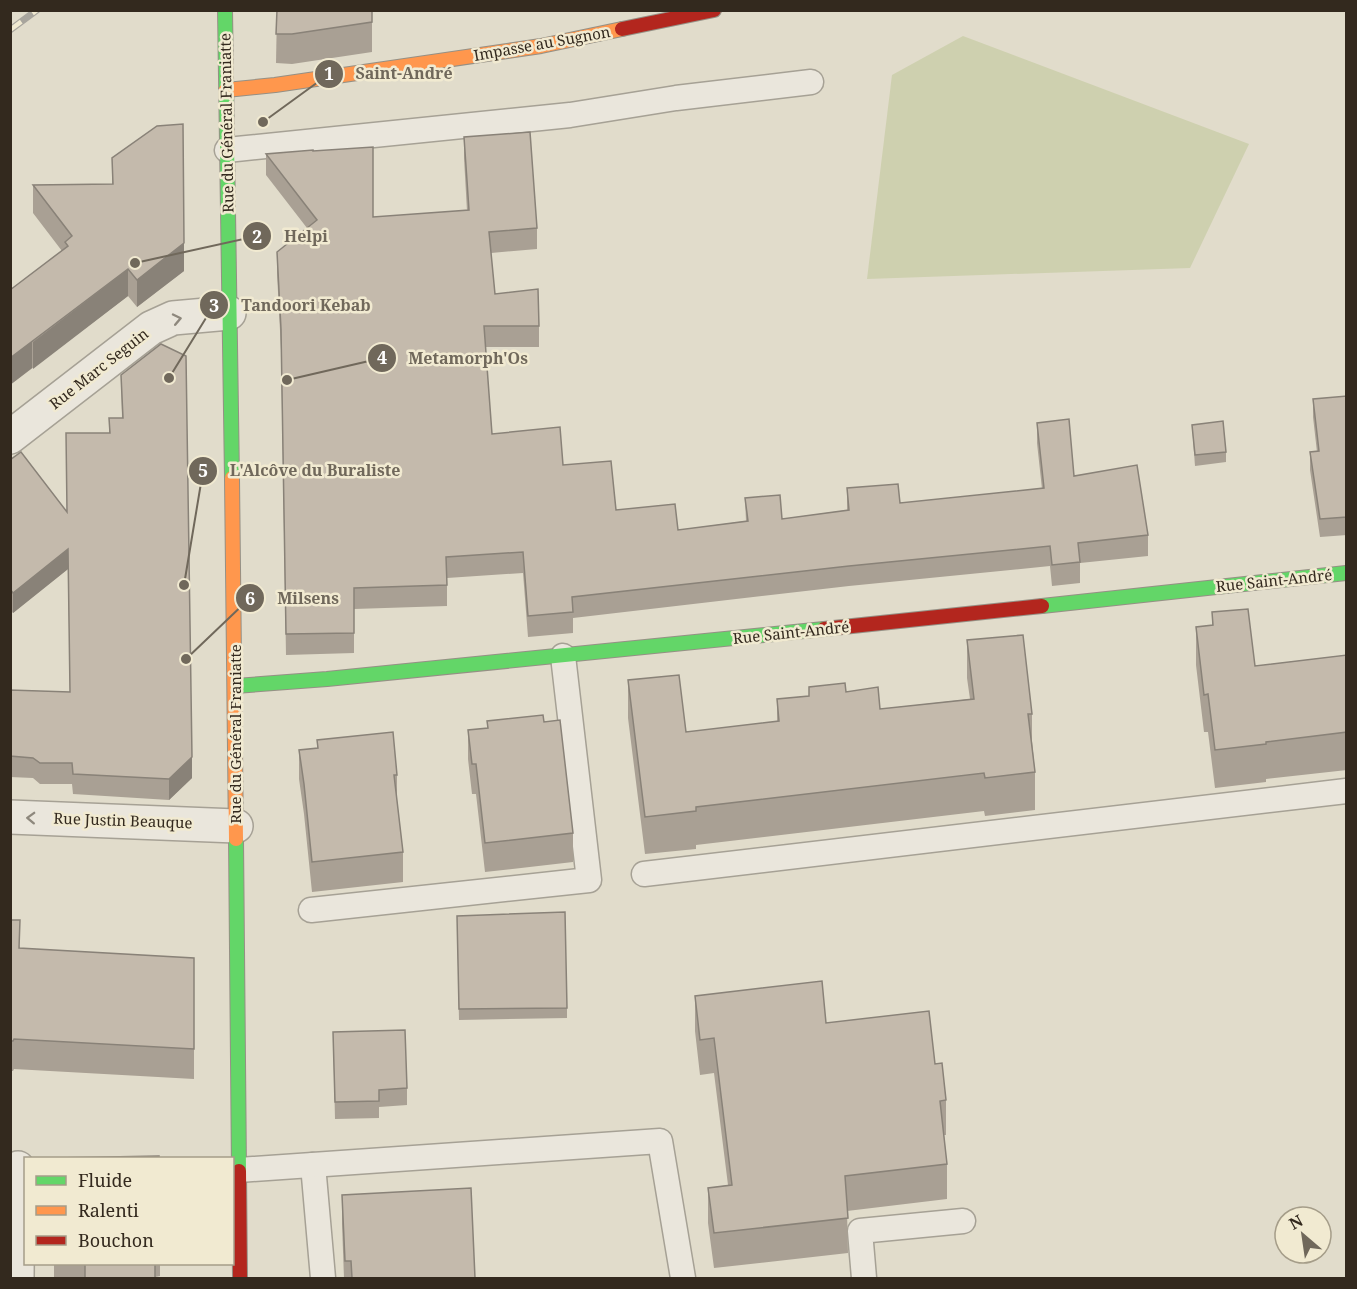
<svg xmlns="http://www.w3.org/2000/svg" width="1357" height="1289" font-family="'Noto Serif',serif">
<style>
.green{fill:#ced0af}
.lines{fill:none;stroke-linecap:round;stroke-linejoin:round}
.lane-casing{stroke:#a6a195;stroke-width:27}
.street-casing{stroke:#a6a195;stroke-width:36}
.fast-casing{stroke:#959085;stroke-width:16}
.slow-casing{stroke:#959085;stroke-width:16}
.jam-casing{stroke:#959085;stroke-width:16}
.lane{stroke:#eae6dc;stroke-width:24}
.street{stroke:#eae6dc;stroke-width:33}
.fast{stroke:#63d668;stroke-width:14}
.slow{stroke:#ff974d;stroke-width:14}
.jam{stroke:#b3261e;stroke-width:14}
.rail-casing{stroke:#a8a59d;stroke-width:7}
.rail{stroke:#f1ead1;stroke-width:4.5;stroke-dasharray:14;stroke-linecap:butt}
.wall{fill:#a9a094}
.shaded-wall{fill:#898278}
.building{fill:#c4baac;stroke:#898278;stroke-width:1.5}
.oneway{stroke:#8e887d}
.labels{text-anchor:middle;stroke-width:5;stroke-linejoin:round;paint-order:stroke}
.street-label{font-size:15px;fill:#33291e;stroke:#f1ead1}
.leader{fill:none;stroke:#70685b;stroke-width:2}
.callout-dot{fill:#70685b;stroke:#f1ead1;stroke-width:2}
.mark-label{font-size:18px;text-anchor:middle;font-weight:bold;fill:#fff}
.callout-label{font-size:16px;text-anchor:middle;font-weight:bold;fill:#70685b;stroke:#f1ead1;stroke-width:5;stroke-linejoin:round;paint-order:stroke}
</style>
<rect width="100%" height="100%" fill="#e1dccb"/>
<path class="green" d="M 963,36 L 1249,144 L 1190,268 L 867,279 L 892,75 Z"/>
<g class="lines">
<defs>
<g id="lane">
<path d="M 227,150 L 570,115 L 676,98 L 811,82"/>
<path d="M 644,874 L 1346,791"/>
<path d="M 311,910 L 589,880 L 563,656"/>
<path d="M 313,1165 L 323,1278"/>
<path d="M 239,1170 L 660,1141 L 683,1278"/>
<path d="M 864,1278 L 860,1231 L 963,1221"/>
</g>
<g id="street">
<path d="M 10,437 L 151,328 L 173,318 L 229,313"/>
<path d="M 10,817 L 236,826"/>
<path d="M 17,1278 L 18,1168"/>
</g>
<g id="fast">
<path d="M 225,10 L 232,478"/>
<path d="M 1042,606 L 1346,573"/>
<path d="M 235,686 L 327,679 L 824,629"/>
<path d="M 236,839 L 239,1171"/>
</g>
<g id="slow">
<path d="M 226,90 L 275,85 L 541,46 L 622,29"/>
<path d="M 232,478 L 236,839"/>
</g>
<g id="jam">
<path d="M 622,29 L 714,10"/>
<path d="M 824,629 L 1042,606"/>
<path d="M 239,1171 L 240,1278"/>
</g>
</defs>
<use href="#lane" class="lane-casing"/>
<use href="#street" class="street-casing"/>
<use href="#fast" class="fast-casing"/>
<use href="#slow" class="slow-casing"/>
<use href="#jam" class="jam-casing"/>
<use href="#lane" class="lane"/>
<use href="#street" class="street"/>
<use href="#fast" class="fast"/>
<use href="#slow" class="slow"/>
<use href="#jam" class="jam"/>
<defs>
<path id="rail" d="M 10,30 L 37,10"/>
</defs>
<use href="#rail" class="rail-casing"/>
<use href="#rail" class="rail"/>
</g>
<g class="wall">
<path d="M 277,10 L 372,10 L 372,52 L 292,64 L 276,63 Z"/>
<path d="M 464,137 L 537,228 L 537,249 L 491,253 L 495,294 L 539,326 L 539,347 L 485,347 L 492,434 L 563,465 L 616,510 L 678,530 L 746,521 L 745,498 L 782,519 L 847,510 L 847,488 L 900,503 L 1042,489 L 1037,443 L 1037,423 L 1074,476 L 1148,535 L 1148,556 L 1080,563 L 1080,583 L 1052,586 L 1050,566 L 849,586 L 573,618 L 573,633 L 528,637 L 523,573 L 447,578 L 447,606 L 354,609 L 354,653 L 286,655 L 281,350 L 277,273 L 277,252 L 307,228 L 266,175 L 266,154 L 373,217 L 467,211 L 464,158 Z"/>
<path d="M 112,158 L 184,271 L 137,307 L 128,296 L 10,385 L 10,290 L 62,251 L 33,213 L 33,185 L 112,184 Z"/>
<path d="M 121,375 L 192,778 L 169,800 L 73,794 L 72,784 L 40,784 L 33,778 L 10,777 L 10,690 L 70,692 L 68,569 L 13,613 L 10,610 L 10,460 L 67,512 L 109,433 L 109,418 L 122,418 Z"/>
<path d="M 1347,396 L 1347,535 L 1320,537 L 1310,470 L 1310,452 L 1317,452 L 1313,417 L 1313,399 Z"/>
<path d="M 1192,425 L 1226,452 L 1226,462 L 1195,466 Z"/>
<path d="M 1212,612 L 1255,666 L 1347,655 L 1347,770 L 1266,779 L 1266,782 L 1215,788 L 1208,732 L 1204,732 L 1196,665 L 1196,627 L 1212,625 Z"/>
<path d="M 967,640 L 1032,714 L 1032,741 L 1035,772 L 1035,810 L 985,816 L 984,811 L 696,845 L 696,849 L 645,854 L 628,718 L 628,680 L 686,732 L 777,722 L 777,699 L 846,692 L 880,709 L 970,699 L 967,678 Z"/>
<path d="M 487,721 L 544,722 L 573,833 L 573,862 L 485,872 L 476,794 L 472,794 L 468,759 L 468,730 L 487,728 Z"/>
<path d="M 317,740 L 397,775 L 397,800 L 403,852 L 403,882 L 312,892 L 304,814 L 299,779 L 299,750 L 317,748 Z"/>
<path d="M 457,916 L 567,1008 L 567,1018 L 459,1020 Z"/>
<path d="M 10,920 L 20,948 L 194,1049 L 194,1079 L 14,1069 L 13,1071 L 10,1071 Z"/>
<path d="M 695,996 L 826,1023 L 935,1064 L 946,1100 L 946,1135 L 944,1135 L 947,1164 L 947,1199 L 847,1211 L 848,1253 L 714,1268 L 708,1223 L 708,1188 L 728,1185 L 714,1073 L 700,1075 L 695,1031 Z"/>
<path d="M 333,1032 L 407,1088 L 407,1105 L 379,1107 L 379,1118 L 335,1119 Z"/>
<path d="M 342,1195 L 475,1278 L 344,1278 L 342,1224 Z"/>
<path d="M 54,1263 L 160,1263 L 160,1276 L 155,1277 L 155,1278 L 54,1278 Z"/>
</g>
<g class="shaded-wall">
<path d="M 184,243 L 184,271 L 137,307 L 137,280 Z"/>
<path d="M 128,269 L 128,296 L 33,369 L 33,342 Z"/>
<path d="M 32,341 L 32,368 L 10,385 L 10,358 Z"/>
<path d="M 68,549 L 68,569 L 13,613 L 13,593 Z"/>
<path d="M 192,757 L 192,778 L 169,800 L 169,779 Z"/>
</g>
<g class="building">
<path d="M 277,10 L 372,10 L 372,22 L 292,34 L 276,34 Z"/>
<path d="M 183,124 L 184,243 L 137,280 L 128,269 L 10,358 L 10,290 L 68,246 L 65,242 L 72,236 L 33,185 L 113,184 L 112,158 L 157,126 Z"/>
<path d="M 530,132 L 537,228 L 489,232 L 495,294 L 538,289 L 539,326 L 484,326 L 492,434 L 560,427 L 563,465 L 611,461 L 616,510 L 675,504 L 678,530 L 748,521 L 745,498 L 780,495 L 782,519 L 849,510 L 847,488 L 898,484 L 900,503 L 1044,488 L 1037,423 L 1069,419 L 1074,476 L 1137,465 L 1148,535 L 1078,543 L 1080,562 L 1052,565 L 1050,546 L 849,566 L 572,597 L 573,612 L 528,616 L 523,552 L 446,557 L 447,585 L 354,588 L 354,633 L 286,634 L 281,329 L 277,252 L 317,220 L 266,154 L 313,150 L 313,151 L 373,147 L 373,217 L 469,210 L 464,137 Z"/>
<path d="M 161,344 L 186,356 L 192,757 L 169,779 L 73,774 L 72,763 L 40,763 L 33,758 L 10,756 L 10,690 L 70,692 L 68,549 L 13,593 L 10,589 L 10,460 L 21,452 L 67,512 L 66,433 L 110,433 L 109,418 L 123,418 L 121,375 Z"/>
<path d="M 1347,396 L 1347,517 L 1320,519 L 1310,452 L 1319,451 L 1313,399 Z"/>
<path d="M 1223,421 L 1226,452 L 1195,455 L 1192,425 Z"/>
<path d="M 1248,609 L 1255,666 L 1347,655 L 1347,732 L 1266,742 L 1266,744 L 1215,750 L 1208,694 L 1204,695 L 1196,627 L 1213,625 L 1212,612 Z"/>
<path d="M 1023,635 L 1032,714 L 1028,714 L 1035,772 L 985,778 L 984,773 L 696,807 L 696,811 L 645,817 L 628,680 L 679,675 L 686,732 L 779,721 L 777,699 L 809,696 L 809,687 L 845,683 L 846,692 L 878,687 L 880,709 L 974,699 L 967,640 Z"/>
<path d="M 543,715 L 544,722 L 560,720 L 573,833 L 485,843 L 476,764 L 472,764 L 468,730 L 488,728 L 487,721 Z"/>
<path d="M 393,732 L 397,775 L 394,775 L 403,852 L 312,862 L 304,784 L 299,750 L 318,748 L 317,740 Z"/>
<path d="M 565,912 L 567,1008 L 459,1009 L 457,916 Z"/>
<path d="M 10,920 L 20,920 L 19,948 L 194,958 L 194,1049 L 14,1039 L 13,1041 L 10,1041 Z"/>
<path d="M 822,981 L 826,1023 L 929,1011 L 935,1064 L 942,1063 L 946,1100 L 940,1101 L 947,1164 L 845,1176 L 848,1218 L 714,1233 L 708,1188 L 732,1185 L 714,1038 L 700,1040 L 695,996 Z"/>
<path d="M 405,1030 L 407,1088 L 379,1090 L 379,1101 L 335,1102 L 333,1032 Z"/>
<path d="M 159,1156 L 159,1158 L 53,1158 Z"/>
<path d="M 471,1188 L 475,1278 L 352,1278 L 351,1261 L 345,1261 L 342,1195 Z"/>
<rect x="85" y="1263" width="70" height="15"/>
</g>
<defs><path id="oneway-chevron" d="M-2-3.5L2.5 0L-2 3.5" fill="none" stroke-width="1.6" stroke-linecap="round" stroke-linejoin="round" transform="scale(1.5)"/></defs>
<g class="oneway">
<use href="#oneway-chevron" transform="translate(177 319) rotate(-12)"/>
<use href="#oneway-chevron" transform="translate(31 818) rotate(-178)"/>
</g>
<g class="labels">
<g class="street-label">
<text transform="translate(542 44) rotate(-10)" y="5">Impasse au Sugnon</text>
<text transform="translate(227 123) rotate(-91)" y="5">Rue du Général Franiatte</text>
<text transform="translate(99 369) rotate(-38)" y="5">Rue Marc Seguin</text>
<text transform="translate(1274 581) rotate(-6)" y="5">Rue Saint-André</text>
<text transform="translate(791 633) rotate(-6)" y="5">Rue Saint-André</text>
<text transform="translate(236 734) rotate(-90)" y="5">Rue du Général Franiatte</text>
<text transform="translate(123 821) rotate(2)" y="5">Rue Justin Beauque</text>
</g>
</g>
<path class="leader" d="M263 122L329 74M135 263L257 236M169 378L214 305M287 380L382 358M184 585L203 471M186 659L250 598"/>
<g class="callout-dot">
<circle cx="263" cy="122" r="6"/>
<circle cx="135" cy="263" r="6"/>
<circle cx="169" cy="378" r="6"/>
<circle cx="287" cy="380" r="6"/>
<circle cx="184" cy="585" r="6"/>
<circle cx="186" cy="659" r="6"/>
<circle cx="329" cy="74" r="15"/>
<circle cx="257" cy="236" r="15"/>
<circle cx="214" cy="305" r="15"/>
<circle cx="382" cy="358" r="15"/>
<circle cx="203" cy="471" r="15"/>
<circle cx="250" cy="598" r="15"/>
</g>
<g class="mark-label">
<text x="329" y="80">1</text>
<text x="257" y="243">2</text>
<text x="214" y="312">3</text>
<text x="382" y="364">4</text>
<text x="203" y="477">5</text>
<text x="250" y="605">6</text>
</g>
<g class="callout-label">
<text x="404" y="79">Saint-André</text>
<text x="306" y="242">Helpi</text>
<text x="306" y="311">Tandoori Kebab</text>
<text x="468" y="364">Metamorph'Os</text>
<text x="315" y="476">L'Alcôve du Buraliste</text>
<text x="308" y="604">Milsens</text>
</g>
<rect width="1357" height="1289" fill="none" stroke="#33291e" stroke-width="24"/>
<rect x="24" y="1157" width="210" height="108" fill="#f1ead1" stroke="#a59d89" stroke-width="1.5"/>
<rect x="36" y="1176" width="30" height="9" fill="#63d668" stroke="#a59d89" stroke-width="1.5"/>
<text x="78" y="1187" font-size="18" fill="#33291e">Fluide</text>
<rect x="36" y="1206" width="30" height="9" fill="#ff974d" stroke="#a59d89" stroke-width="1.5"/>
<text x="78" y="1217" font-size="18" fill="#33291e">Ralenti</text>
<rect x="36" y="1236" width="30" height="9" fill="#b3261e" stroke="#a59d89" stroke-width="1.5"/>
<text x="78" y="1247" font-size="18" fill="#33291e">Bouchon</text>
<g transform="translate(1303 1235) rotate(331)"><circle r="28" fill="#f1ead1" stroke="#a59d89" stroke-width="1.5"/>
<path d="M0-4.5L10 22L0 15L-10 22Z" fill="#70685b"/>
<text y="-9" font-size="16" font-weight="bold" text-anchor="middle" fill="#33291e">N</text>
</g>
</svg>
